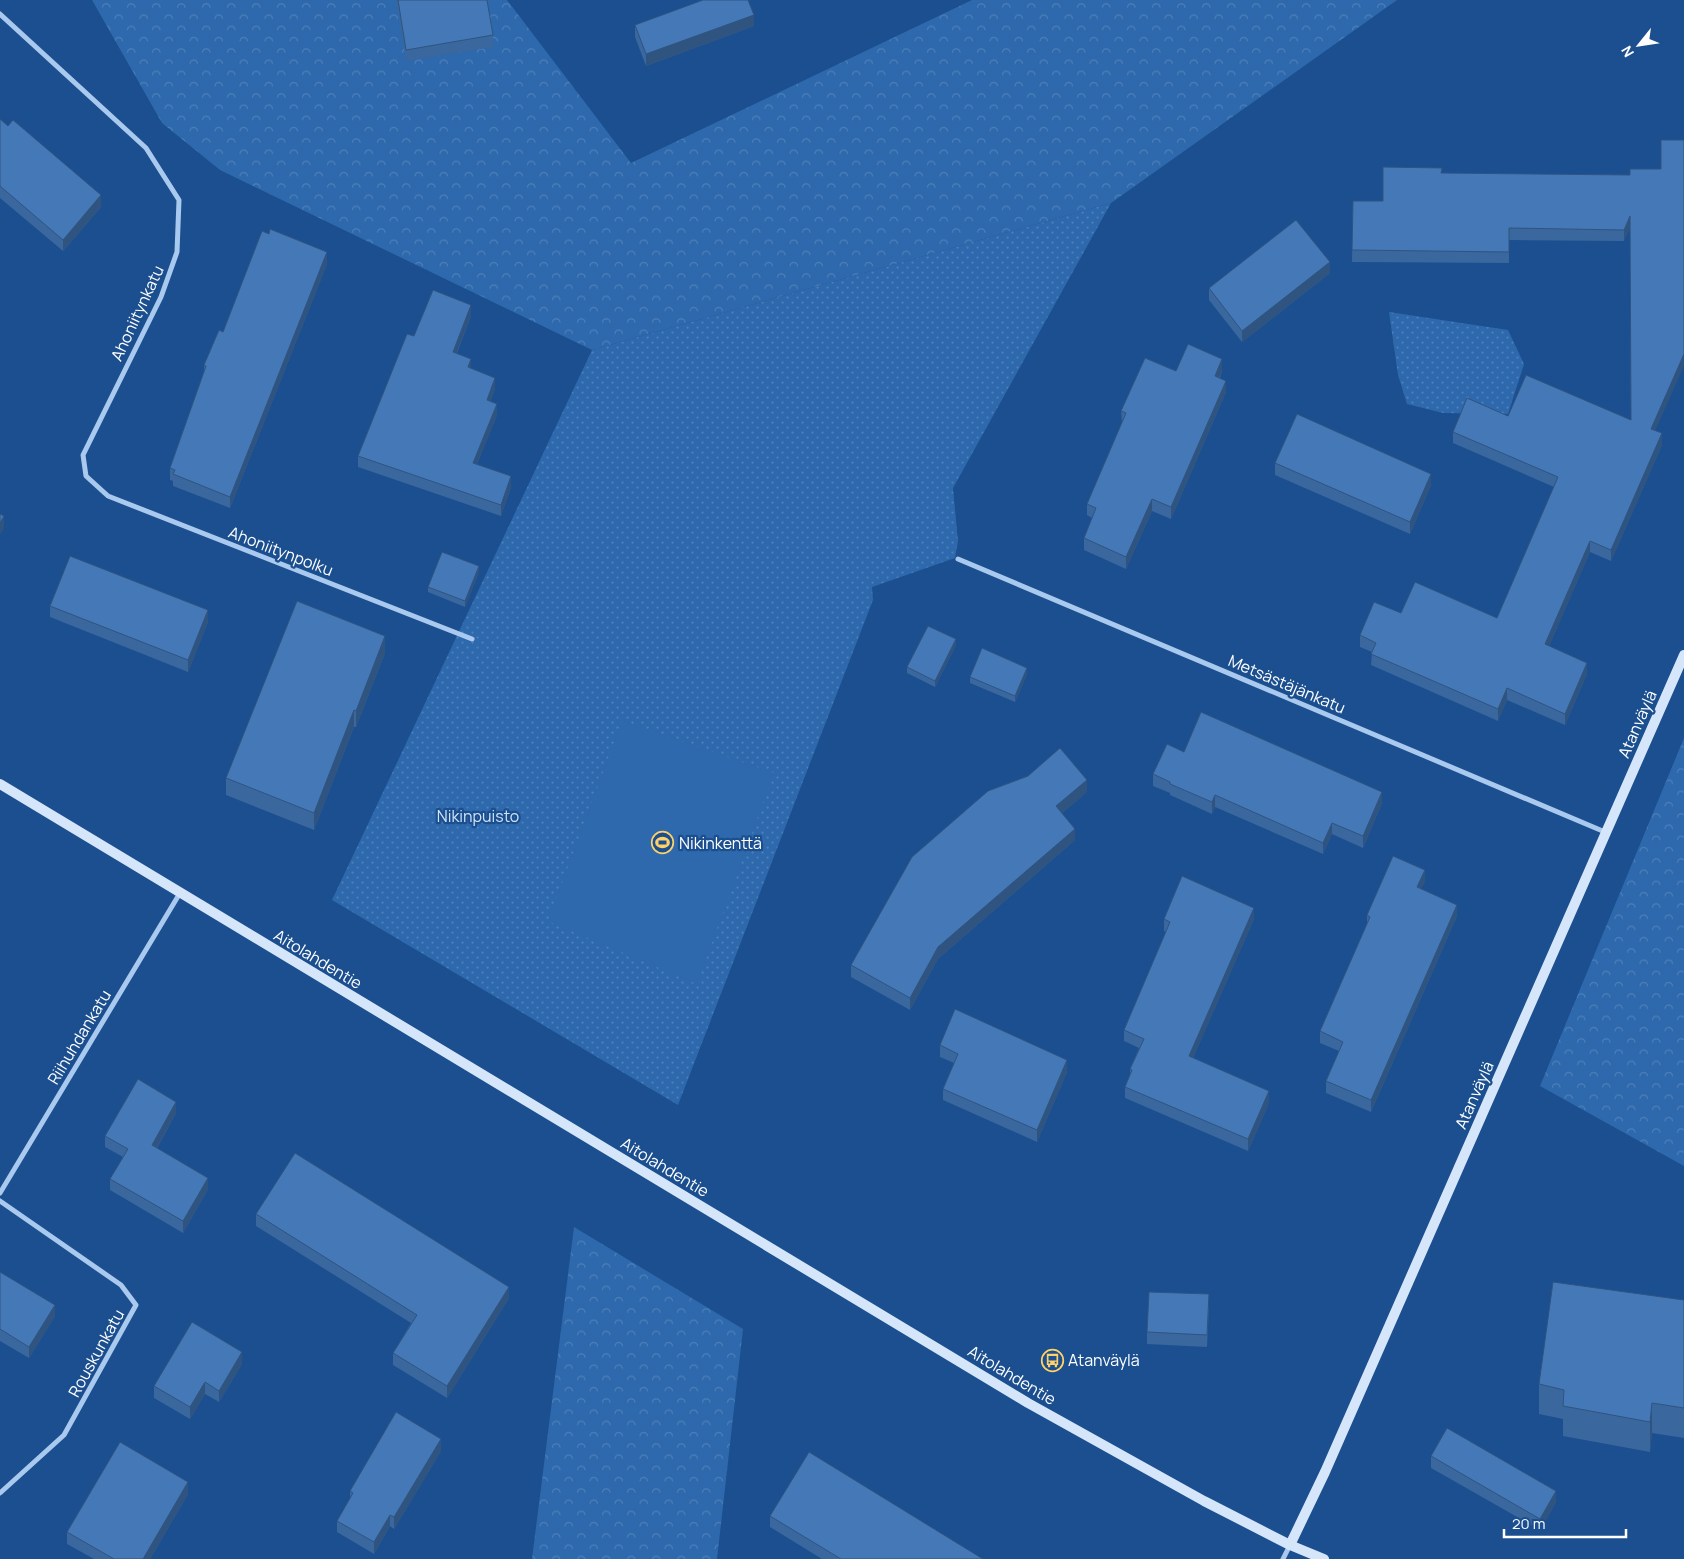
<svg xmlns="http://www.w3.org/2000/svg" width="1684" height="1559" font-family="Manrope,sans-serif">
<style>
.green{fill:url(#green-dots)}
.forest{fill:url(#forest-crowns)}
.pitch{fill:#2e69ad}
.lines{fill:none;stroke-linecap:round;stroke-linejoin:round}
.street{stroke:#a9c9ee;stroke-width:5}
.secondary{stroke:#d6e6fa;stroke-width:10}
.wall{fill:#3a679d}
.shaded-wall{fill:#305480}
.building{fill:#4478b7;stroke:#305480}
.labels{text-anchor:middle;stroke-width:4.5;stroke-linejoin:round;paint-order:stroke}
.street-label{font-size:16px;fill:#fff;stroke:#1b4f8f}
.park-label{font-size:16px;fill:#cfe3fa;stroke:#1b4f8f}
.poi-label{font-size:16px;fill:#fff;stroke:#1b4f8f;text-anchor:start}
</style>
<defs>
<pattern id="green-dots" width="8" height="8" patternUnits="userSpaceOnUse" patternTransform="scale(1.25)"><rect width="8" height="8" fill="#2e69ad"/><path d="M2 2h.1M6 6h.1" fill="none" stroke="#4d80b9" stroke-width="1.8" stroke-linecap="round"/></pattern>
<pattern id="forest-crowns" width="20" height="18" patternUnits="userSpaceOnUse" patternTransform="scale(1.25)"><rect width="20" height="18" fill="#2e69ad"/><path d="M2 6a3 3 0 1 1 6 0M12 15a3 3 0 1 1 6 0" fill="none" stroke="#4d80b9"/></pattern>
</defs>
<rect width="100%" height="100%" fill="#1b4f8f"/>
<g class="green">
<path d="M 1111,203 L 953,488 L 958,541 L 955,558 L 872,587 L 873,600 L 678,1105 L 332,900 L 592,350 Z"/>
<path d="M 1389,312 L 1508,330 L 1524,364 L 1508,414 L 1443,413 L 1407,404 L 1398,375 Z"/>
</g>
<g class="forest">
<path d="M 92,0 L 507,0 L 631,163 L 972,0 L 1397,0 L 1111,203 L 592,350 L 220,170 L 162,123 Z"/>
<path d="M 1684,738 L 1684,1166 L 1540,1086 Z"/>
<path d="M 574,1227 L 743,1329 L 717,1559 L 532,1559 Z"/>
</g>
<path class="pitch" d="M 622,721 L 774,773 L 697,984 L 548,921 Z"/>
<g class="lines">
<g class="street">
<path d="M 0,14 L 146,148 L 179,200 L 177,252 L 161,297 L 83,455 L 86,476 L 108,496 L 472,639"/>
<path d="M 958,559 L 1605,832"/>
<path d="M 0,1193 L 180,893"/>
<path d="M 0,1201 L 121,1285 L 136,1305 L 64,1435 L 0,1493"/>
<path d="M 1283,1559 L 1290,1545"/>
</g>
<g class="secondary">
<path d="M 0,784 L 1028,1403 L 1204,1501 L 1290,1545 L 1324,1559"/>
<path d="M 1290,1545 L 1325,1472 L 1684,655"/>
</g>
</g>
<g class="wall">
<path d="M 396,0 L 487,0 L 493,35 L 493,47 L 406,61 Z"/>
<path d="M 635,25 L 754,26 L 646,66 L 635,37 Z"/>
<path d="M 0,119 L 101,207 L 63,251 L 0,198 Z"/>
<path d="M 1684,140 L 1655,430 L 1662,445 L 1611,561 L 1590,552 L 1549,646 L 1587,674 L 1565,725 L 1507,700 L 1498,721 L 1371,665 L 1372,652 L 1360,647 L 1360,635 L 1401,613 L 1497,618 L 1554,487 L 1453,443 L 1453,432 L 1508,416 L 1631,420 L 1630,228 L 1624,241 L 1509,240 L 1509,263 L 1352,262 L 1353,201 L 1383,201 L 1441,173 L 1630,175 L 1661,169 Z"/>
<path d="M 327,264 L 230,508 L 173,486 L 173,481 L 170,480 L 170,468 L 204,372 L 204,365 L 223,332 Z"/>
<path d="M 1330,273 L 1242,342 L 1209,300 L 1209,288 Z"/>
<path d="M 471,316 L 457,353 L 471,368 L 495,389 L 490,402 L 497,415 L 477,464 L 511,487 L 501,516 L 358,467 L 358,456 L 414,336 Z"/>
<path d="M 1176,371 L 1222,371 L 1220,378 L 1226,392 L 1171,519 L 1152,511 L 1126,569 L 1084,550 L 1084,538 L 1092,518 L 1087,515 L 1087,504 L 1122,423 L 1121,411 Z"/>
<path d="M 1275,463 L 1431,485 L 1410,534 L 1275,475 Z"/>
<path d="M 479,572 L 465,607 L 428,592 L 428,587 Z"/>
<path d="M 50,606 L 208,622 L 188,672 L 50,617 Z"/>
<path d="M 956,645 L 935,687 L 907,673 L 907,667 Z"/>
<path d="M 385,653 L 356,727 L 354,727 L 314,830 L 226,795 L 226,778 Z"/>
<path d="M 1027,674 L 1015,702 L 970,683 L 970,677 Z"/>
<path d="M 1184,752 L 1382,803 L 1363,848 L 1332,834 L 1323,854 L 1215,807 L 1212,814 L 1170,795 L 1170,793 L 1153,786 L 1153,774 Z"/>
<path d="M 1087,792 L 1062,813 L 1075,840 L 938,959 L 910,1010 L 851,977 L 851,965 Z"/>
<path d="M 1425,881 L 1421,889 L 1457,916 L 1371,1112 L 1326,1093 L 1326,1081 L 1339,1051 L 1320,1043 L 1320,1031 L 1367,924 L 1367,915 Z"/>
<path d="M 1164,919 L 1254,919 L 1193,1058 L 1269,1103 L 1248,1151 L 1125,1098 L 1125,1087 L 1130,1074 L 1130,1069 L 1139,1048 L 1124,1041 L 1124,1030 L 1166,932 L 1164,931 Z"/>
<path d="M 940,1045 L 1067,1072 L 1037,1142 L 943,1100 L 943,1089 L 954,1063 L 940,1057 Z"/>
<path d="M 176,1113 L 157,1148 L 208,1189 L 183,1233 L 110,1190 L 110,1179 L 123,1157 L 105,1147 L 105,1136 Z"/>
<path d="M 256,1214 L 509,1298 L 447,1398 L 393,1365 L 393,1353 L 411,1323 L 256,1226 Z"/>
<path d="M 0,1272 L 55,1316 L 29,1358 L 0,1341 Z"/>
<path d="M 1684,1300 L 1684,1438 L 1652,1433 L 1650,1452 L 1563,1436 L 1563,1419 L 1539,1414 L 1539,1384 Z"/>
<path d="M 1209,1306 L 1207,1347 L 1147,1344 L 1147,1332 Z"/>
<path d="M 242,1364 L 219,1402 L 205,1394 L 190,1419 L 154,1398 L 154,1386 Z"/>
<path d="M 441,1451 L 394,1529 L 390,1526 L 374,1554 L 337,1532 L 337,1521 L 350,1499 L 350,1491 Z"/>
<path d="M 1431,1456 L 1556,1502 L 1540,1530 L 1431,1468 Z"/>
<path d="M 188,1494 L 150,1559 L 94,1559 L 67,1544 L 67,1532 Z"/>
<path d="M 770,1516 L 983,1559 L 822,1559 L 770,1527 Z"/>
</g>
<g class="shaded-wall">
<path d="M 754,15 L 754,26 L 646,66 L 646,54 Z"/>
<path d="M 101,195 L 101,207 L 63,251 L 63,240 Z"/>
<path d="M 1630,216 L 1630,228 L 1624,241 L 1624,230 Z"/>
<path d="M 327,252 L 327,264 L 230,508 L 230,497 Z"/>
<path d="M 1330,262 L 1330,273 L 1242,342 L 1242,331 Z"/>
<path d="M 471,305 L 471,316 L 453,362 L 453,352 Z"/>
<path d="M 1684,354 L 1684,366 L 1651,440 L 1651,429 Z"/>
<path d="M 471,359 L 471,370 L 468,367 Z"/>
<path d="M 1222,359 L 1222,371 L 1215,387 L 1215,376 Z"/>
<path d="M 495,378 L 495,389 L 487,411 L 487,400 Z"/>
<path d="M 1226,381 L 1226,392 L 1171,519 L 1171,507 Z"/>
<path d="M 497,404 L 497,415 L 473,474 L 473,463 Z"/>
<path d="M 1662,433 L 1662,445 L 1611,561 L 1611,550 Z"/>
<path d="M 1431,474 L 1431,485 L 1410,534 L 1410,522 Z"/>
<path d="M 511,476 L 511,487 L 501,516 L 501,505 Z"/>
<path d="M 1152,499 L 1152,511 L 1126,569 L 1126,557 Z"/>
<path d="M 4,516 L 4,528 L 0,535 L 0,523 Z"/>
<path d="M 1590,541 L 1590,552 L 1545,656 L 1545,644 Z"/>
<path d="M 479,566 L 479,572 L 465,607 L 465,601 Z"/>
<path d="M 208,610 L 208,622 L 188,672 L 188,660 Z"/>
<path d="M 385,636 L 385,653 L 356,727 L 356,711 Z"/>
<path d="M 956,639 L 956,645 L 935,687 L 935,681 Z"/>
<path d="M 1587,663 L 1587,674 L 1565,725 L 1565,714 Z"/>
<path d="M 1027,668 L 1027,674 L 1015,702 L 1015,696 Z"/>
<path d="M 1507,688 L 1507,700 L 1498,721 L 1498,709 Z"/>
<path d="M 354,710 L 354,727 L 314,830 L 314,813 Z"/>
<path d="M 1087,780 L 1087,792 L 1056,818 L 1056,806 Z"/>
<path d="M 1382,792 L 1382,803 L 1363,848 L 1363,836 Z"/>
<path d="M 1215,795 L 1215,807 L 1212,814 L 1212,802 Z"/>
<path d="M 1332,823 L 1332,834 L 1323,854 L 1323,843 Z"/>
<path d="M 1075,829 L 1075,840 L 938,959 L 910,1010 L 910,998 L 938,947 Z"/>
<path d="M 1425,870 L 1425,881 L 1417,899 L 1417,887 Z"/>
<path d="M 1457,905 L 1457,916 L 1371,1112 L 1371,1100 Z"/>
<path d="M 1254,908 L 1254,919 L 1189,1068 L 1189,1056 Z"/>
<path d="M 1067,1060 L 1067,1072 L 1037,1142 L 1037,1130 Z"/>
<path d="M 1269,1091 L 1269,1103 L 1248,1151 L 1248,1139 Z"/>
<path d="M 176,1102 L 176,1113 L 152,1156 L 152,1145 Z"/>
<path d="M 208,1178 L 208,1189 L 183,1233 L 183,1221 Z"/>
<path d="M 509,1287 L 509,1298 L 447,1398 L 447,1386 Z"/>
<path d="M 55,1305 L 55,1316 L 29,1358 L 29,1347 Z"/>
<path d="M 242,1352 L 242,1364 L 219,1402 L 219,1391 Z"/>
<path d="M 205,1382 L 205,1394 L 190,1419 L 190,1407 Z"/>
<path d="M 1652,1403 L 1652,1433 L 1650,1452 L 1650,1422 Z"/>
<path d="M 441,1439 L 441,1451 L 394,1529 L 394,1517 Z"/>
<path d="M 188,1482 L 188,1494 L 150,1559 L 143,1559 Z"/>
<path d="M 1556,1491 L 1556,1502 L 1540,1530 L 1540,1519 Z"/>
<path d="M 390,1515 L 390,1526 L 374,1554 L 374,1542 Z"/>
</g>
<g class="building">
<path d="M 398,0 L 487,0 L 493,35 L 406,50 Z"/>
<path d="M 703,0 L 748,0 L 754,15 L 646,54 L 635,25 Z"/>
<path d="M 0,119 L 8,126 L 13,120 L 101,195 L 63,240 L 0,186 Z"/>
<path d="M 1661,140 L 1684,140 L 1684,354 L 1651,429 L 1662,433 L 1611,550 L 1590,541 L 1545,644 L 1587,663 L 1565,714 L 1507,688 L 1498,709 L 1371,654 L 1376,643 L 1360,635 L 1374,602 L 1401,613 L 1415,582 L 1497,618 L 1558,477 L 1453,432 L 1467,398 L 1508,416 L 1526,375 L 1631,420 L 1630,216 L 1624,230 L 1509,228 L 1509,252 L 1352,250 L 1353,201 L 1383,201 L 1383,167 L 1442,168 L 1441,173 L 1630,175 L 1630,169 L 1661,169 Z"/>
<path d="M 1296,220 L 1330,262 L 1242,331 L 1209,288 Z"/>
<path d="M 270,229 L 327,252 L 230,497 L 173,474 L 175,470 L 170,468 L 206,366 L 204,365 L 219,330 L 223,332 L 262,231 L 269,234 Z"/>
<path d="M 433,290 L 471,305 L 453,352 L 471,359 L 468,367 L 495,378 L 487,400 L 497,404 L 473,463 L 511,476 L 501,505 L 358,456 L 407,334 L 414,336 Z"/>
<path d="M 1188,344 L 1222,359 L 1215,376 L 1226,381 L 1171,507 L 1152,499 L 1126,557 L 1084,538 L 1096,508 L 1087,504 L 1126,413 L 1121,411 L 1145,358 L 1176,371 Z"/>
<path d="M 1297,414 L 1431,474 L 1410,522 L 1275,463 Z"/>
<path d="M 0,514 L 4,516 L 0,523 Z"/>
<path d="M 442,552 L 479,566 L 465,601 L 428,587 Z"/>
<path d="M 70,556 L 208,610 L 188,660 L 50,606 Z"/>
<path d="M 297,601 L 385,636 L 356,711 L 354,710 L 314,813 L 226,778 Z"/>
<path d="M 928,626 L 956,639 L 935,681 L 907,667 Z"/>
<path d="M 982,648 L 1027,668 L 1015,696 L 970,677 Z"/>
<path d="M 1201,712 L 1382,792 L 1363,836 L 1332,823 L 1323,843 L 1215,795 L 1212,802 L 1170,784 L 1170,782 L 1153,774 L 1167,744 L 1184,752 Z"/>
<path d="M 1060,748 L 1087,780 L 1056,806 L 1075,829 L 938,947 L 910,998 L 851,965 L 912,857 L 988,791 L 1028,776 Z"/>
<path d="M 1393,856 L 1425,870 L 1417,887 L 1457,905 L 1371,1100 L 1326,1081 L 1343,1042 L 1320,1031 L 1370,917 L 1367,915 Z"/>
<path d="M 1182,876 L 1254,908 L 1189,1056 L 1269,1091 L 1248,1139 L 1125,1087 L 1132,1070 L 1130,1069 L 1144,1039 L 1124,1030 L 1170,922 L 1164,919 Z"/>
<path d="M 955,1009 L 1067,1060 L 1037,1130 L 943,1089 L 958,1054 L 940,1045 Z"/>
<path d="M 138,1079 L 176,1102 L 152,1145 L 208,1178 L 183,1221 L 110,1179 L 128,1149 L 105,1136 Z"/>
<path d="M 295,1153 L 509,1287 L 447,1386 L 393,1353 L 417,1315 L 256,1214 Z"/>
<path d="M 0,1272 L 55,1305 L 29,1347 L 0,1329 Z"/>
<path d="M 1553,1282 L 1684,1300 L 1684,1408 L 1652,1403 L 1650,1422 L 1563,1406 L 1564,1390 L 1539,1384 Z"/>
<path d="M 1149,1292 L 1209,1294 L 1207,1335 L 1147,1332 Z"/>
<path d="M 192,1322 L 242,1352 L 219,1391 L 205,1382 L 190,1407 L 154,1386 Z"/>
<path d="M 396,1412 L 441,1439 L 394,1517 L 390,1515 L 374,1542 L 337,1521 L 353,1493 L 350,1491 Z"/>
<path d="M 1447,1428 L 1556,1491 L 1540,1519 L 1431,1456 Z"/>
<path d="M 120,1442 L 188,1482 L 143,1559 L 114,1559 L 67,1532 Z"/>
<path d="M 809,1452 L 983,1559 L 841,1559 L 770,1516 Z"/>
</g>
<defs>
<symbol id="stadium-ring" viewBox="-11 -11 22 22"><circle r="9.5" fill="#1b4f8f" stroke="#ffd166" stroke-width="1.5"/><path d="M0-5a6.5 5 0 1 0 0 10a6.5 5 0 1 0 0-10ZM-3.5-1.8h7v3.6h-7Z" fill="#ffd166"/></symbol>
<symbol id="bus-ring" viewBox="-11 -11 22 22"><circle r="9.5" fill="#1b4f8f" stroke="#ffd166" stroke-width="1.5"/><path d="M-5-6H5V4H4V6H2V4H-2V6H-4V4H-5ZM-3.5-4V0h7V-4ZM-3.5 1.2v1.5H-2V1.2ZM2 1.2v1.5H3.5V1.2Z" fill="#ffd166"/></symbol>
</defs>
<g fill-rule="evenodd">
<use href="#stadium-ring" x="650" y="830" width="25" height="25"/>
<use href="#bus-ring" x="1040" y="1348" width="25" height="25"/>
</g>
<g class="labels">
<g class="street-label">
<text transform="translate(137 313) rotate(-65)" y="6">Ahoniitynkatu</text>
<text transform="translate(281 551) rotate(21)" y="6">Ahoniitynpolku</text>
<text transform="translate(1287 684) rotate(23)" y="6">Metsästäjänkatu</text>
<text transform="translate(1637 724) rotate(-66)" y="6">Atanväylä</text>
<text transform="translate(318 959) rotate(31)" y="6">Aitolahdentie</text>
<text transform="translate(79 1037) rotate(-59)" y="6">Riihuhdankatu</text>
<text transform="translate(1474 1095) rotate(-66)" y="6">Atanväylä</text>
<text transform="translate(665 1167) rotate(31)" y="6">Aitolahdentie</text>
<text transform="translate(96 1353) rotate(-61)" y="6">Rouskunkatu</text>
<text transform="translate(1012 1375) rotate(31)" y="6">Aitolahdentie</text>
</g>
<g class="park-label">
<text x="478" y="822">Nikinpuisto</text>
</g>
<g class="poi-label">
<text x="679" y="849">Nikinkenttä</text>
<text x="1068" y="1366">Atanväylä</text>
</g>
</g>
<g transform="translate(1639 45) rotate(240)" stroke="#1b4f8f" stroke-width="4" paint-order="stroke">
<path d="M0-4L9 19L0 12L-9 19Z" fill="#ffffff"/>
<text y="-8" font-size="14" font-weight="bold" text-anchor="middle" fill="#ffffff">N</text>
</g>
<path d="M1504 1529v8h122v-8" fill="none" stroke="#ffffff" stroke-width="2.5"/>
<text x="1512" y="1529" font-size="15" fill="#ffffff" stroke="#1b4f8f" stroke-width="4" paint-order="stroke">20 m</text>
</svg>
